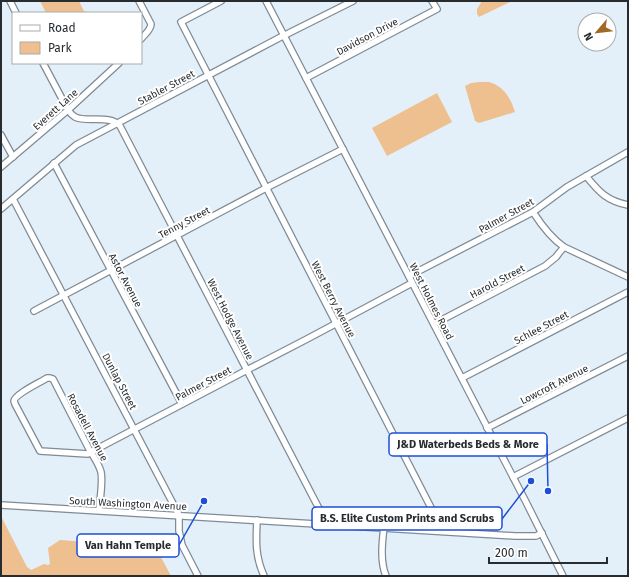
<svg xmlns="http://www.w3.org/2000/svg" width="629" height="577" font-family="'Fira Sans',sans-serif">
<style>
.green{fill:#eec090}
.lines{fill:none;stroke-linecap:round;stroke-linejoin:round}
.minor-casing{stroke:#7f8b95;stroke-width:8}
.minor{stroke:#fff;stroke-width:5.5}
.labels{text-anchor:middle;stroke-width:4;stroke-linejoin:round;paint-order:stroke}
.street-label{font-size:10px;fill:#272c30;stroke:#fff}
.leader{fill:none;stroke:#1d4ed8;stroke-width:1.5}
.callout-dot{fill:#1d4ed8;stroke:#fff;stroke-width:1.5}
.callout{fill:#fff;stroke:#1d4ed8;stroke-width:1.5}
.callout-label{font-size:11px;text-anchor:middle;font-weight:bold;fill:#272c30}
</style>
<rect width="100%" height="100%" fill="#e3f0fa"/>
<g class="green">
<path d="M 40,1 L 79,1 L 84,11 L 89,13 L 46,13 Z"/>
<path d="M 482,1 L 512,1 L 479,17 L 477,14 L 477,9 Z"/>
<path d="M 479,82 C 482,82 486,82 489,82 C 504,86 511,99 515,112 L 479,123 L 475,121 L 465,86 L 471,83 Z"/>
<path d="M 437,93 L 452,122 L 387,156 L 372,128 Z"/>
<path d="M 1,516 L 27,567 L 31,570 L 44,564 L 48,565 L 50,564 L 48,548 L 60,540 L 131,545 L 132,540 L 154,544 L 171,576 L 1,576 Z"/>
</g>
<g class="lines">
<defs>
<g id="minor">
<path d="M 10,1 L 16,13"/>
<path d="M 139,1 L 151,24 C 151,30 145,34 141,39"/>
<path d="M 221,1 L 181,22 L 443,531"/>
<path d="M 266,1 L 526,502 L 563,576"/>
<path d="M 43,63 L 68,110 C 70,113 72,115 75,117 C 87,123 110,114 120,126 L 327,524"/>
<path d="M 306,78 L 437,9 L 432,1"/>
<path d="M 1,135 L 13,157"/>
<path d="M 54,163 L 182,404"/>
<path d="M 1,167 L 68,110 L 119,63"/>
<path d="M 586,176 C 599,192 607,201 628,205"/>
<path d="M 13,199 L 179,515 L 179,531 L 182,545 L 198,576"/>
<path d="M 1,209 L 76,145 L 279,38 L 353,1"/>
<path d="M 533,212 C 542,226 551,238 564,247 L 628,277"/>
<path d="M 409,276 L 533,212 L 567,187 L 628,152"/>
<path d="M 34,311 L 266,188 L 343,149"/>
<path d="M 434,324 L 545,266 L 556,257 L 559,253 L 564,247"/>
<path d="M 462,378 L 628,292"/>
<path d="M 487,428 L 628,356"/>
<path d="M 513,477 L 628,418"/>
<path d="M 1,505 L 515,536 L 536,536 L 542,533"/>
<path d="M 99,510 C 100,500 103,481 101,472 C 99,464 93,456 89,449 L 53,379 L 50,378 L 47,378 C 41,382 15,394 14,401 C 14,402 15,403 15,404 L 40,451 L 88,454 L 91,452 L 247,370 L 307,339 L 412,283"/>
<path d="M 257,520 C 256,541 255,556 264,576"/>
<path d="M 384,527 C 382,543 380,561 386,576"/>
</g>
</defs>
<use href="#minor" class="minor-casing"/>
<use href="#minor" class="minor"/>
</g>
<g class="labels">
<g class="street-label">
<text transform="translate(367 36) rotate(-28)" y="4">Davidson Drive</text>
<text transform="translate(166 87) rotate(-28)" y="4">Stabler Street</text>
<text transform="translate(55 109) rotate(-42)" y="4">Everett Lane</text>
<text transform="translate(506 215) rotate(-29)" y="4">Palmer Street</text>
<text transform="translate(184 222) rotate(-28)" y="4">Tenny Street</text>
<text transform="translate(126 280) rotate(62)" y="4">Astor Avenue</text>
<text transform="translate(497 281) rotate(-28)" y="4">Harold Street</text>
<text transform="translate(334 299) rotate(63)" y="4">West Berry Avenue</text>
<text transform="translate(432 301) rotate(63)" y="4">West Holmes Road</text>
<text transform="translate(231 319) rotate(63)" y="4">West Hodge Avenue</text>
<text transform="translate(541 327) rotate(-28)" y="4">Schlee Street</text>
<text transform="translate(120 381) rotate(62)" y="4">Dunlap Street</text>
<text transform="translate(203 383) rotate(-28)" y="4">Palmer Street</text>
<text transform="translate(554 384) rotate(-27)" y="4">Lowcroft Avenue</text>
<text transform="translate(88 427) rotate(62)" y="4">Rosadell Avenue</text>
<text transform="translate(128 503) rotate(3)" y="4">South Washington Avenue</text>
</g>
</g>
<path class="leader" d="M548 491L547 444M531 481L502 519M204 501L179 545"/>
<g class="callout-dot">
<circle cx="548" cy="491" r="4"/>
<circle cx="531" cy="481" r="4"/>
<circle cx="204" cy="501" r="4"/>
</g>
<g class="callout">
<rect x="389" y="433" width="158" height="23" rx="4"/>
<rect x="312" y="507" width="190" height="23" rx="4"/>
<rect x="77" y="534" width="102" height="23" rx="4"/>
</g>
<g class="callout-label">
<text x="468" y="448">J&amp;D Waterbeds Beds &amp; More</text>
<text x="407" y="522">B.S. Elite Custom Prints and Scrubs</text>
<text x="128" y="549">Van Hahn Temple</text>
</g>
<rect width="629" height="577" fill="none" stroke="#272c30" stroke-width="4"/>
<rect x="12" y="12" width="130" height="52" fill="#ffffff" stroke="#a9abac"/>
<rect x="20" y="25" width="20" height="6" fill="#ffffff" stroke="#a9abac"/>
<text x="48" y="32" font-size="12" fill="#272c30">Road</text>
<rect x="20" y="42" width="20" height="12" fill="#eec090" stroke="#a9abac"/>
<text x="48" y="52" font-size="12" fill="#272c30">Park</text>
<g transform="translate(597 32) rotate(242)"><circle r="19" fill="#ffffff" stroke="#a9abac"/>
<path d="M0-3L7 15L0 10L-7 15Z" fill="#a16926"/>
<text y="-6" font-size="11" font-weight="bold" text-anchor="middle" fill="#272c30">N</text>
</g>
<path d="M489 557v6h118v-6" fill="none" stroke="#272c30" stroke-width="2"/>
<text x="495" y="557" font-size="12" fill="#272c30" stroke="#ffffff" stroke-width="3" paint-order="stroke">200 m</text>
</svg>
